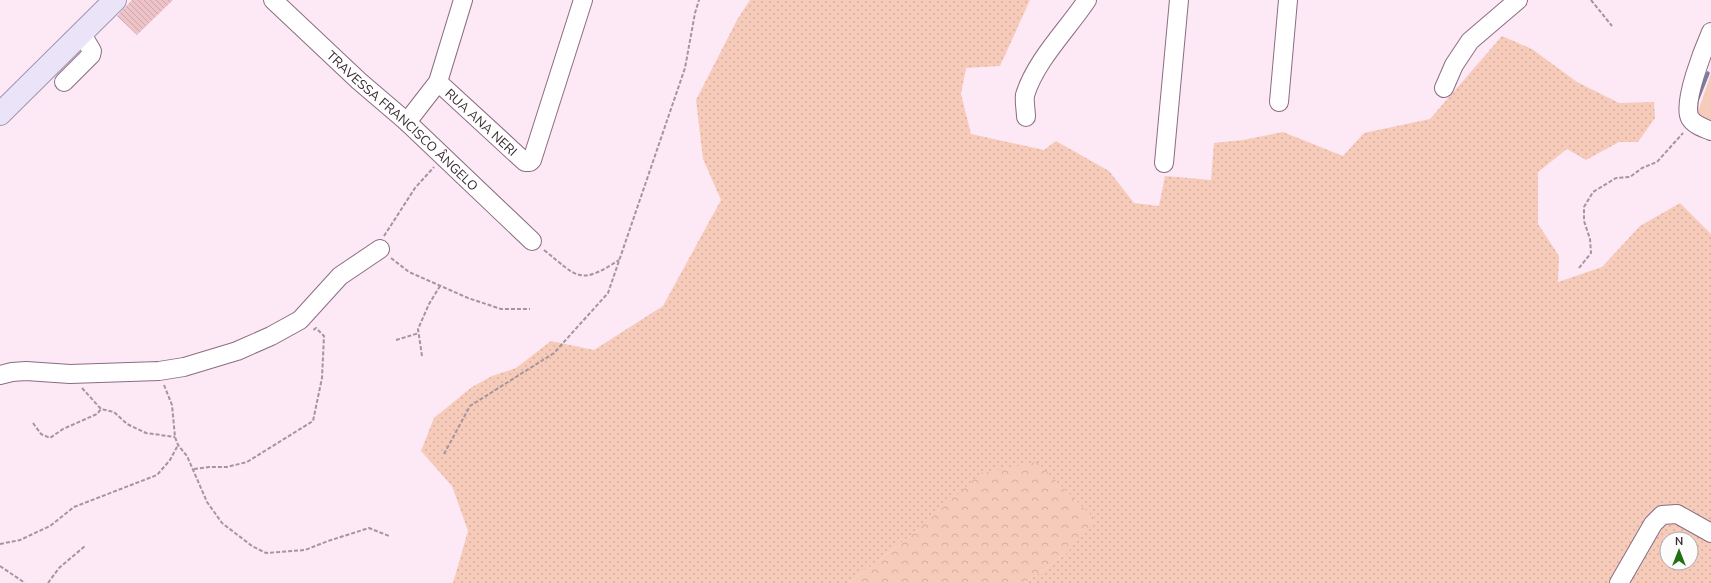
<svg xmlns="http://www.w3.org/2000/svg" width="1711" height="583" font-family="'Nunito Sans',sans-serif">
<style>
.grass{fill:url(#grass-dots);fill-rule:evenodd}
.forest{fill:url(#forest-crowns)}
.garden{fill:#f7cbba}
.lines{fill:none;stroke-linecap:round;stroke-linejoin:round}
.stream{stroke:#777ea1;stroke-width:3.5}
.building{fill:url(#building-back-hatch)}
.minor-casing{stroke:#8b6d82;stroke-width:20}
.major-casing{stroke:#a396af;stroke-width:24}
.path{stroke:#a594a0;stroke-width:2;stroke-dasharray:4 2;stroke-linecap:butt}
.minor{stroke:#fff;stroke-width:18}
.major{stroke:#ebe3f8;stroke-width:22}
.labels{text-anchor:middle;stroke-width:3.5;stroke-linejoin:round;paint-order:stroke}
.street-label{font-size:13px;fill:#362932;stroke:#fcfcfc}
</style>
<defs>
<pattern id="grass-dots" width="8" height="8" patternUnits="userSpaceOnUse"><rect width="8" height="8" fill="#f7cbba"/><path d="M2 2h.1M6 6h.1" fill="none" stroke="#d4aea0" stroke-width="1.8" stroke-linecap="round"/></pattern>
<pattern id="forest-crowns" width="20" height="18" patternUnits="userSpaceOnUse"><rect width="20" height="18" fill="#f7cbba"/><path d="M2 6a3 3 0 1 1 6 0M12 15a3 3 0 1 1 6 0" fill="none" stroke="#d4aea0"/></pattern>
<pattern id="building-back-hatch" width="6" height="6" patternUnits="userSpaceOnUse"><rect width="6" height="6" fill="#edc3c8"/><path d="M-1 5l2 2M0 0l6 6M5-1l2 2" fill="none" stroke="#cca8ac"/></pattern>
</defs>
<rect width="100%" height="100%" fill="#fde8f6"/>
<path class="grass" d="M 750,0 L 1030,0 L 1000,66 L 966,68 L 961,94 L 971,134 L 1044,150 L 1056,141 L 1109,171 L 1134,203 L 1159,206 L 1165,176 L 1211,180 L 1214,143 L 1243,140 L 1283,132 L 1343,156 L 1364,133 L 1430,119 L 1502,36 L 1532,49 L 1577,82 L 1619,103 L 1654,102 L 1655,118 L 1638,142 L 1619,142 L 1586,160 L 1567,149 L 1538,172 L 1538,224 L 1559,256 L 1558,282 L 1602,267 L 1640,226 L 1680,203 L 1711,234 L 1711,583 L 1025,583 L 1066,554 L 918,530 L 849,583 L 453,583 L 468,531 L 452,486 L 421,451 L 434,418 L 472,387 L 492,376 L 516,368 L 551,341 L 594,350 L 663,306 L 721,200 L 703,159 L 696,100 L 737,20 ZM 1667,539 L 1691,539 L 1691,563 L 1667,563 Z"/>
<path class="forest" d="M 1037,462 L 1096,520 L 1066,554 L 1025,583 L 849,583 L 918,530 L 981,473 Z"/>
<path class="garden" d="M 1711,74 L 1711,131 L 1694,123 Z"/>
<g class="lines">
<path class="stream" d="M 1698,98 L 1708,73"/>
</g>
<path class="building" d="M 132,0 L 173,0 L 137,35 L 117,16 Z"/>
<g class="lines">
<defs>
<g id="minor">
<path id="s1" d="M 273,0 L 359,81 L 407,122 L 532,241"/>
<path d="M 1711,32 C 1704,48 1682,103 1690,118 C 1694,125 1704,128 1711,131"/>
<path d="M 64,82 L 91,55 L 92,51 L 82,34"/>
<path id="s2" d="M 438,82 L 525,162 L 530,162 L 532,160 L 583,0"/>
<path d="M 1444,88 L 1454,65 L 1470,41 L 1518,0"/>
<path d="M 1279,102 L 1288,0"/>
<path d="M 1026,117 C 1026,110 1024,102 1025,95 C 1036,60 1067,30 1087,0"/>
<path d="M 407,122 L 438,82 L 463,0"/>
<path d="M 1164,163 L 1179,0"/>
<path d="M 0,375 L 12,372 L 26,371 L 70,374 L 159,371 L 184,367 L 237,351 L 271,336 L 300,320 L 340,276 L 380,249"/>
<path d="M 1619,583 L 1653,524 L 1662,515 L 1677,514 L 1711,533"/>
</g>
<path id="major" d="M 0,114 L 115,0"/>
</defs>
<use href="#minor" class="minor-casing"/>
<use href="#major" class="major-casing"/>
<g class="path">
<path d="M 1591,0 L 1612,26"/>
<path d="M 384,236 L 415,188 L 434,167"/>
<path d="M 544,250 C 578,277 579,286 619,260"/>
<path d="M 391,258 L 409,272 L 468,298 L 501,309 L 530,309"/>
<path d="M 1579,268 L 1591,253 L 1590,239 L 1584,221 L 1584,207 L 1593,192 L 1616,178 L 1630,177 L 1642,168 L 1657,162 L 1683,133"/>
<path d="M 396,340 L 419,333"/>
<path d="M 422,356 L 418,329 L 429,304 L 440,286"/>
<path d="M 164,385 L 172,405 L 175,437 L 178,445 L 187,456 L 207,502 L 222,523 L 252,546 L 266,553 L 305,550 L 328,541 L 369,528 L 389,536"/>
<path d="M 82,388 L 101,409 L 114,412 L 127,424 L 146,433 L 175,437"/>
<path d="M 33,423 L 41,434 L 50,438 L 63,429 L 97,414 L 101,409"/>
<path d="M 444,454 L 470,406 L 554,353 L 608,293 L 685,68 L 695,13 L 699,0"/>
<path d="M 194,469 L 209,467 L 227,467 L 247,462 L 313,421 L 322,378 L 324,336 L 316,328 L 312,331"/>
<path d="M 0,544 L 20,540 L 50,526 L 74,507 L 157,475 L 170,460 L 178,445"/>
<path d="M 0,566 L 25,583"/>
<path d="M 48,583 L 59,568 L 85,546"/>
</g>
<use href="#minor" class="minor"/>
<use href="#major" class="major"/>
</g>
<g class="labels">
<g class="street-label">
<text dy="5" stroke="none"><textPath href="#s1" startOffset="177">TRAVESSA FRANCISCO ÂNGELO</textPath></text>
<text dy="5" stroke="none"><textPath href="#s2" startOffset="59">RUA ANA NERI</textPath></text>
</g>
</g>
<g transform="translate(1679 551)"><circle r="19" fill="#fcfcfc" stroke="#ada8ab"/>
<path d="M0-3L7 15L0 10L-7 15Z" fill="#216f13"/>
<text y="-6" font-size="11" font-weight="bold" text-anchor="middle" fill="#362932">N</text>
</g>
</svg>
